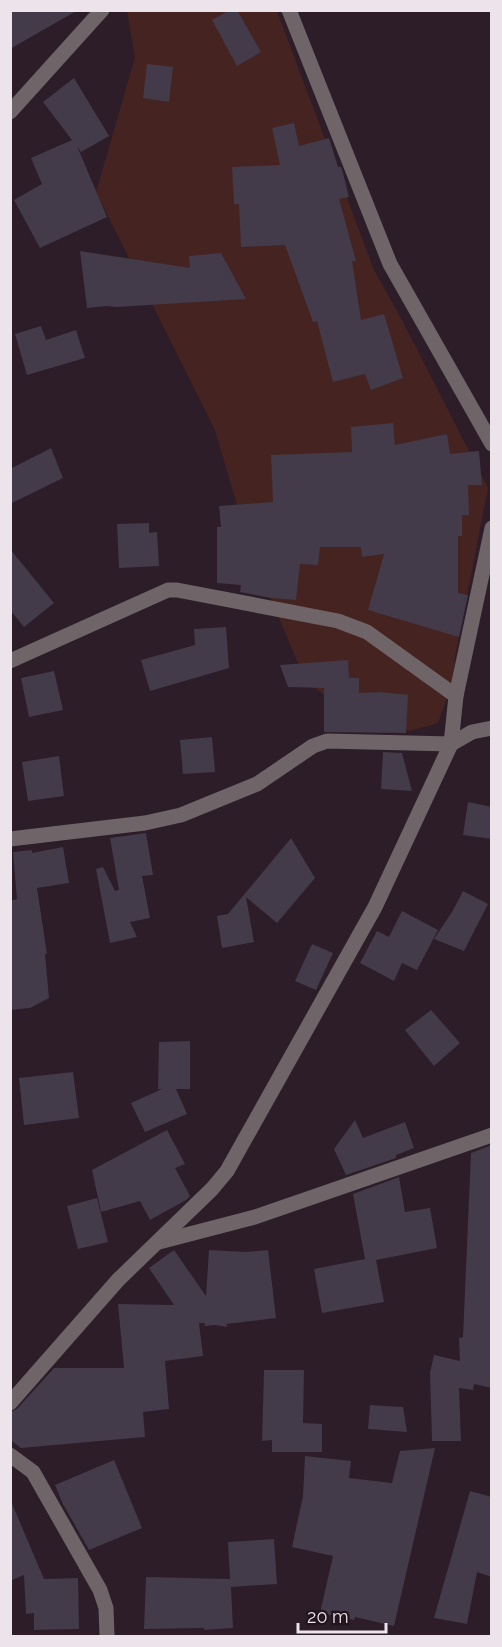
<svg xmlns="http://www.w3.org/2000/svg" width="502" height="1647" font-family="Raleway,sans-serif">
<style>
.green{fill:#452321}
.building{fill:#433a4a}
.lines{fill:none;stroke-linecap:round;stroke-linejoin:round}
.minor{stroke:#6f6568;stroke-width:15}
</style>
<rect width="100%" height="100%" fill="#2c1d28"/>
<path class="green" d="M 127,11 L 277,11 L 374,270 L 402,320 L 488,488 L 455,657 L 453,681 L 438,723 L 410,731 L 366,728 L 305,680 L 249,546 L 215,430 L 96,192 L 135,57 Z"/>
<g class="building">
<path d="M 10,10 L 78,10 L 10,49 Z"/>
<path d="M 230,10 L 237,10 L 261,52 L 237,66 L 212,20 Z"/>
<path d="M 147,64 L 173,67 L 169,102 L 143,98 Z"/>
<path d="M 74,78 L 109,136 L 81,152 L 77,146 L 107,217 L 40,248 L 14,200 L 42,184 L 31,158 L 72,140 L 43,102 Z"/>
<path d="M 294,123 L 299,146 L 329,138 L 338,167 L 341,167 L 343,173 L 349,197 L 339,199 L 356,261 L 352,261 L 361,320 L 384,314 L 403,378 L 371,390 L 365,374 L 333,382 L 317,321 L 313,322 L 285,245 L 241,247 L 239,204 L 234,204 L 232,167 L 280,165 L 272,128 Z"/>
<path d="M 80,251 L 190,268 L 189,256 L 221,253 L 246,299 L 117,307 L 107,306 L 87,308 Z"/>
<path d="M 41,326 L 46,340 L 76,330 L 85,358 L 27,375 L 15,334 Z"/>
<path d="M 393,423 L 395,445 L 447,434 L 450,454 L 479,451 L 482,485 L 468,485 L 469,515 L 462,515 L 462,536 L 458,536 L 458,593 L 468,595 L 459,637 L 368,610 L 384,554 L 362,557 L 361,547 L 320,547 L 318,565 L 300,564 L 296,600 L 271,598 L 240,592 L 241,585 L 217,583 L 217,527 L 221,527 L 219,506 L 273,502 L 271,455 L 352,452 L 351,427 Z"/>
<path d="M 51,448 L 63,478 L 10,504 L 10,469 Z"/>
<path d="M 149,523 L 149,533 L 157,532 L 159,566 L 119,568 L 117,524 Z"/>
<path d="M 10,549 L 54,603 L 24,627 L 10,610 Z"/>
<path d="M 226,627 L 229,668 L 150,691 L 141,660 L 195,645 L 194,629 Z"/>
<path d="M 348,660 L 349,678 L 359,678 L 359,693 L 381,692 L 408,695 L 406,733 L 324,732 L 324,688 L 288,687 L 280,665 Z"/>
<path d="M 54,671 L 63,710 L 29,717 L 21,678 Z"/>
<path d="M 212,737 L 215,772 L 183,774 L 180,740 Z"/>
<path d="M 383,752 L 402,753 L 412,791 L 381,789 Z"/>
<path d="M 59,756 L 64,796 L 28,801 L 22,762 Z"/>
<path d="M 468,802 L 492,807 L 492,839 L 463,835 Z"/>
<path d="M 146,833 L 153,875 L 142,876 L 150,918 L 130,922 L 137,937 L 110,943 L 96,869 L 103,867 L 115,891 L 119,890 L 110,838 Z"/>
<path d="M 291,838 L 315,878 L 277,923 L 246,897 L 254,942 L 222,948 L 217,916 L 228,914 Z"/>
<path d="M 63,847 L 69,883 L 37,888 L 47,954 L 45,954 L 49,998 L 30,1008 L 10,1010 L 10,901 L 17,899 L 13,852 L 32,850 L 32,853 Z"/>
<path d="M 463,891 L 488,904 L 464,951 L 434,939 L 452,912 Z"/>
<path d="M 402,911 L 438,930 L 417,970 L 402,963 L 394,981 L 360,963 L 377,931 L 389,937 Z"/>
<path d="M 312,944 L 333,953 L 316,990 L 295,981 Z"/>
<path d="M 431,1010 L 460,1043 L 434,1066 L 405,1030 Z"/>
<path d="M 190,1041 L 190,1089 L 176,1089 L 187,1114 L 145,1132 L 131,1103 L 162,1089 L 158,1089 L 159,1042 Z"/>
<path d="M 73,1072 L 79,1118 L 24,1125 L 19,1078 Z"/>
<path d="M 355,1120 L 363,1138 L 405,1122 L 414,1148 L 396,1155 L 396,1158 L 346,1175 L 334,1149 Z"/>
<path d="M 167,1130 L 185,1164 L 175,1168 L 190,1196 L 186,1200 L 150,1220 L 140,1201 L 101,1212 L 92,1170 Z"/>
<path d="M 492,1145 L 492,1388 L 474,1384 L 473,1390 L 459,1388 L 461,1441 L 432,1441 L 430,1373 L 434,1355 L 460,1361 L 459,1338 L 463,1337 L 471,1153 Z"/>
<path d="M 399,1177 L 405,1212 L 430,1208 L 437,1248 L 376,1260 L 384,1302 L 322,1313 L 314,1269 L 365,1259 L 353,1194 Z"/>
<path d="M 97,1198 L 108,1242 L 78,1249 L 67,1206 Z"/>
<path d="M 174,1250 L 206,1296 L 209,1250 L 246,1252 L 268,1250 L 276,1318 L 226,1324 L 228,1327 L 215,1325 L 204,1326 L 205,1323 L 199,1323 L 203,1356 L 165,1361 L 169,1409 L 143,1412 L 145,1437 L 21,1448 L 10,1440 L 10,1412 L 17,1409 L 54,1368 L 124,1368 L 118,1304 L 174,1305 L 149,1268 Z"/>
<path d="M 264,1370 L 304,1370 L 303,1423 L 322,1424 L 322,1452 L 272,1452 L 272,1440 L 262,1441 Z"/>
<path d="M 370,1405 L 403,1407 L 407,1432 L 368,1429 Z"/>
<path d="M 435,1448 L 394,1626 L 355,1617 L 354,1620 L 320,1613 L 333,1556 L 292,1547 L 303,1496 L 305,1456 L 351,1461 L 349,1478 L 392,1483 L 400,1451 Z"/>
<path d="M 114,1460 L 142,1528 L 89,1550 L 63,1504 L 55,1485 Z"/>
<path d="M 470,1491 L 492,1497 L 492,1577 L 477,1572 L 467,1624 L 434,1618 Z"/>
<path d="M 10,1499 L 44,1579 L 78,1578 L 79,1629 L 34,1630 L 34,1613 L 26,1614 L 24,1575 L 10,1581 Z"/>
<path d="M 274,1539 L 277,1584 L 231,1587 L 233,1628 L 204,1630 L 204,1628 L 144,1629 L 146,1577 L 230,1579 L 228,1542 Z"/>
</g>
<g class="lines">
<g class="minor">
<path d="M 289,10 L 390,264 L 492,444"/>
<path d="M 10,112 L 102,10"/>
<path d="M 10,661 L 168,590 L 177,590 L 338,621 L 367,632 L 456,696"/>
<path d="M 10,839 L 145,823 L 181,815 L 257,784 L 313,746 L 327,741 L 451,744 L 472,732 L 492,728"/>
<path d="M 159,1242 L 255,1217 L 492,1135"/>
<path d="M 10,1403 L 118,1280 L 212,1189 L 227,1171 L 375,907 L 451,744 L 456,696 L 492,528"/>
<path d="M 10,1455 L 33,1472 L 100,1590 L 106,1608 L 107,1636"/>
</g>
</g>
<rect width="502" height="1647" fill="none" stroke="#ede3ea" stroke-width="24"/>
<path d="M298 1623v9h88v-9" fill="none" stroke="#ede3ea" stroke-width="3"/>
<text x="307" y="1623" font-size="18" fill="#ede3ea" stroke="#22141f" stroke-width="4.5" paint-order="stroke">20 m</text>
</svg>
